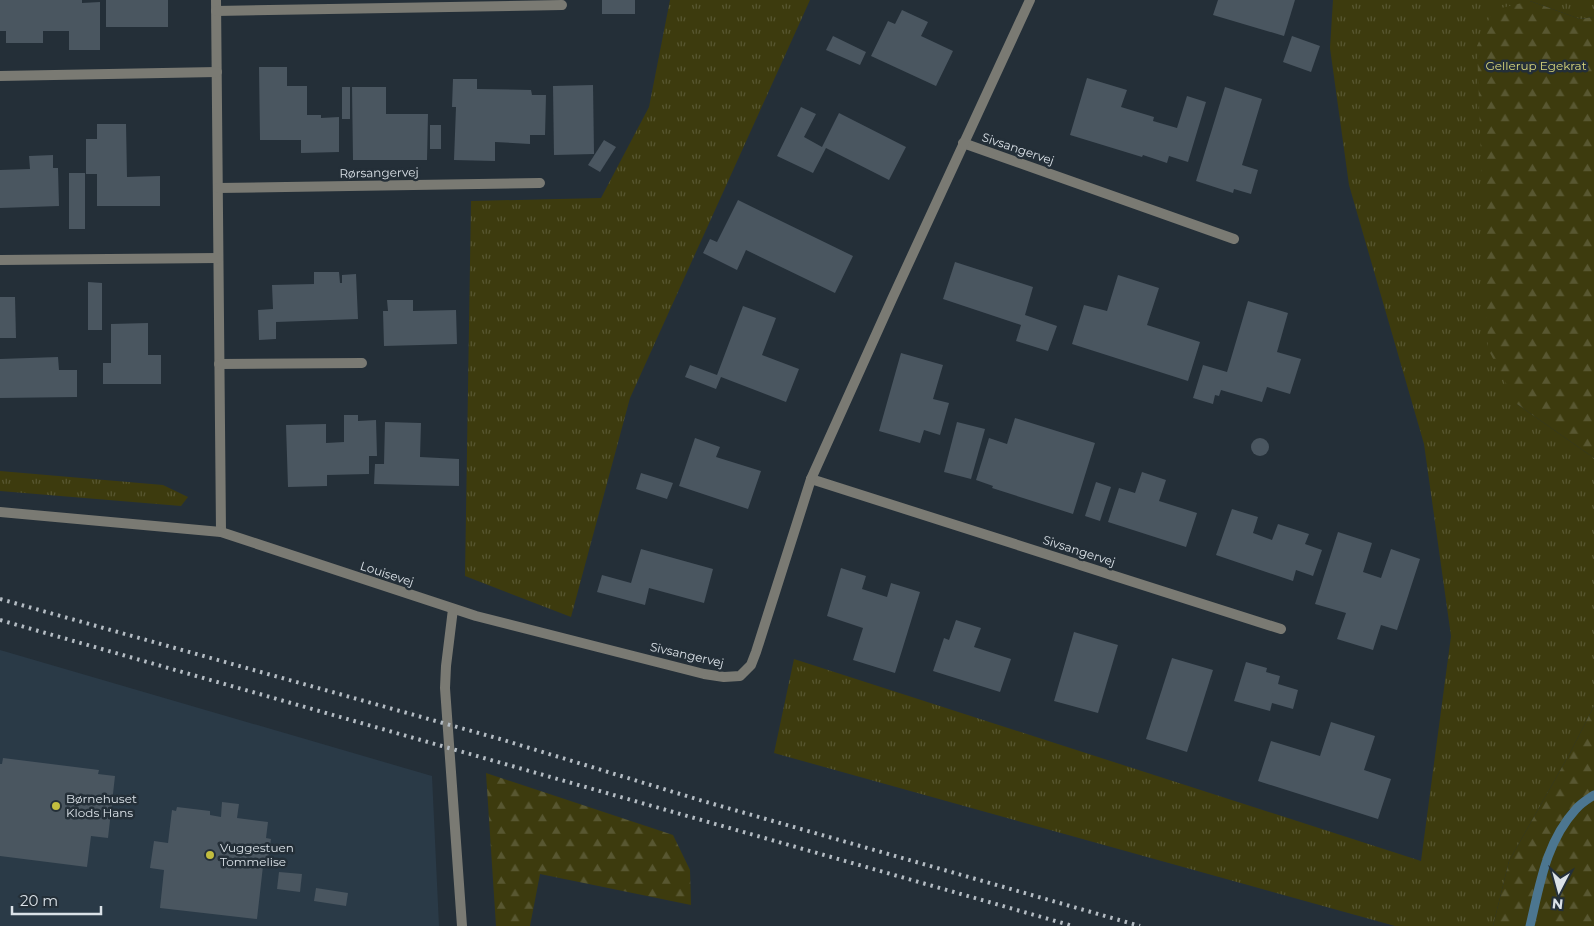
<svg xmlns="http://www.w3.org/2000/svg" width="1594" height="926" font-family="Montserrat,sans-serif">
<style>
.built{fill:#2a3a47}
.grass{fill:url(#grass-tufts)}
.forest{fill:url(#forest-firs)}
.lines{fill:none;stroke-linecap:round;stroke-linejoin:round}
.stream{stroke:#4c7690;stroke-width:9}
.building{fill:#4a5660}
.minor{stroke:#7a7a73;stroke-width:10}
.rail{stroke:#b4bcc3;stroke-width:4;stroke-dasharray:2.5 5;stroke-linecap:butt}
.poi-dot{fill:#c2bd3f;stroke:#242f38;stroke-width:2}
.labels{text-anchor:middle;stroke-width:5;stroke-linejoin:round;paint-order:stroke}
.park-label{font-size:12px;fill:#d7d57b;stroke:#242f38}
.street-label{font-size:12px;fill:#dbe2e8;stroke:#242f38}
.poi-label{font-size:12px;fill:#dbe2e8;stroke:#242f38;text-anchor:start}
</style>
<defs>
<pattern id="grass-tufts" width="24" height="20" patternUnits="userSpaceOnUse" patternTransform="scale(1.25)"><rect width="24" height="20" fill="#3d3b0e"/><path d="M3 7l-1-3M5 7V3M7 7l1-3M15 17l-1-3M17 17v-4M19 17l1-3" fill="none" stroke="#585731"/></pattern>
<pattern id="forest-firs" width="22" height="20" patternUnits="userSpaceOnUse" patternTransform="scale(1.25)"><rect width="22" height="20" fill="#3d3b0e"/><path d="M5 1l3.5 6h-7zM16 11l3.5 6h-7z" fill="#585731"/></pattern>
</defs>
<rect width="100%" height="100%" fill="#242f38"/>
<path class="built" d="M 0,650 L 432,776 L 439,926 L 0,926 Z"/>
<g class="grass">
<path d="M 670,0 L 810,0 L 630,398 L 571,617 L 465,576 L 471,201 L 601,198 L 649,107 Z"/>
<path d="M 1333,0 L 1594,0 L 1594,17 L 1580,19 L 1530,1 L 1517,404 L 1594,458 L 1594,706 L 1570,753 L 1509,861 L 1493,926 L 1395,926 L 774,753 L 794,659 L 1421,861 L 1451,636 L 1424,444 L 1349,185 L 1330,48 Z"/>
<path d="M 0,471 L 163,485 L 188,497 L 181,506 L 0,491 Z"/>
</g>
<g class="forest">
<path d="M 1530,1 L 1580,19 L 1594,17 L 1594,458 L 1517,404 L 1488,349 L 1477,46 L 1493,10 Z"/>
<path d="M 1594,706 L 1594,926 L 1493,926 L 1509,861 L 1570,753 Z"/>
<path d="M 486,773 L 673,835 L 690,870 L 691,905 L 540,874 L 530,926 L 496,926 Z"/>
</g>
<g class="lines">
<path class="stream" d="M 1530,926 C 1540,884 1546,842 1576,809 C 1581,803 1588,799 1594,795"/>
</g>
<g class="building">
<path d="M 0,0 L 82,0 L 82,3 L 100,2 L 100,50 L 69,50 L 69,31 L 43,31 L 43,43 L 6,43 L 6,31 L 0,31 Z"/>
<rect x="106" y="0" width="62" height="27"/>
<rect x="602" y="0" width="33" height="14"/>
<path d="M 1218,0 L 1295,0 L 1284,36 L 1213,15 Z"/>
<path d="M 902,10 L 928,22 L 921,36 L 953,51 L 936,86 L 871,56 L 888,21 L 895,24 Z"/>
<path d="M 833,36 L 866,52 L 860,65 L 826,50 Z"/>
<path d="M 1292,36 L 1320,46 L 1311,72 L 1283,62 Z"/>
<path d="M 259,67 L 287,67 L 287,86 L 307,86 L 307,115 L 321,115 L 321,118 L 339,117 L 339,152 L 301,153 L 301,140 L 260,140 Z"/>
<path d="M 1087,78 L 1127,90 L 1121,107 L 1154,117 L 1153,121 L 1177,128 L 1187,96 L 1206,102 L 1188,162 L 1169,156 L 1167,163 L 1143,155 L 1142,157 L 1070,135 Z"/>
<path d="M 453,79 L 477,79 L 477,89 L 531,90 L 532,95 L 546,95 L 545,135 L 530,135 L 530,144 L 495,142 L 495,161 L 454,160 L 456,107 L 452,107 Z"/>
<path d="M 593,85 L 594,154 L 554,155 L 553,86 Z"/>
<rect x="342" y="87" width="8" height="32"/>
<path d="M 352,87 L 386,87 L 386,114 L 428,114 L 427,160 L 353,160 Z"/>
<path d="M 1225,87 L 1262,99 L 1242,165 L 1258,170 L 1251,194 L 1234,189 L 1233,193 L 1196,181 Z"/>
<path d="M 801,107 L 816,114 L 804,137 L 822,147 L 839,113 L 906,147 L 889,180 L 826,148 L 813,173 L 777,156 Z"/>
<path d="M 97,124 L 126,124 L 127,177 L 160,176 L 160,206 L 97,206 L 97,174 L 86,174 L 86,139 L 97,139 Z"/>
<rect x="430" y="125" width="11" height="24"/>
<path d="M 604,140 L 616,147 L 600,172 L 588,165 Z"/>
<path d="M 53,155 L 53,168 L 58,168 L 59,206 L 0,208 L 0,170 L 30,169 L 29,156 Z"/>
<rect x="69" y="173" width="16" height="56"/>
<path d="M 738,200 L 853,256 L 835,293 L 746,250 L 737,270 L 703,253 L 710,239 L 717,242 Z"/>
<path d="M 955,262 L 1033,287 L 1025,315 L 1057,326 L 1048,351 L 1016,341 L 1021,325 L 943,299 Z"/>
<path d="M 314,272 L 339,272 L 340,283 L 342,283 L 342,275 L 356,274 L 358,319 L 276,322 L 276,339 L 259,340 L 258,310 L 273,309 L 272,285 L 314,284 Z"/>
<path d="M 1118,275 L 1159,288 L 1147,325 L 1200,342 L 1188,381 L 1072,344 L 1084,305 L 1107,311 Z"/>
<path d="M 88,282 L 102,283 L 102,330 L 88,330 Z"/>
<path d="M 0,297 L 15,297 L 16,338 L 0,338 Z"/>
<path d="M 387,300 L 413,300 L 413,311 L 456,310 L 457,344 L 384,346 L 383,311 L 388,311 Z"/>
<path d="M 1248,301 L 1288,313 L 1277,352 L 1301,359 L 1290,394 L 1267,387 L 1262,402 L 1221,390 L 1219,396 L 1215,395 L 1213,404 L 1193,398 L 1203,365 L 1227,372 Z"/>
<path d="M 743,306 L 776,318 L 762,355 L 799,369 L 786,402 L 721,377 L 716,389 L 685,377 L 690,365 L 717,375 Z"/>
<path d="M 148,323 L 148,355 L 161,355 L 161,384 L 103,384 L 103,363 L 111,363 L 111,324 Z"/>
<path d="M 901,353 L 943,365 L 933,399 L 949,403 L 940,435 L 924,430 L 920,443 L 879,431 Z"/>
<path d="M 58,357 L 59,370 L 77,370 L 77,397 L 0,398 L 0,359 Z"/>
<path d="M 344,415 L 358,415 L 358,421 L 376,420 L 377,456 L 369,456 L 369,474 L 327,475 L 327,486 L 288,487 L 286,425 L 326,424 L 326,443 L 344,442 Z"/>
<path d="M 1015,418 L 1095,443 L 1073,514 L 992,488 L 993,486 L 976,480 L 989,438 L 1007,444 Z"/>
<path d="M 385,422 L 421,423 L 420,457 L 459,459 L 459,486 L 374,484 L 375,464 L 384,464 Z"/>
<path d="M 957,422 L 985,429 L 971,479 L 944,472 Z"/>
<path d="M 695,438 L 720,447 L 716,457 L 761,471 L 748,509 L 679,486 Z"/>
<circle cx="1260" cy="447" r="9"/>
<path d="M 1142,472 L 1166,480 L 1159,501 L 1197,513 L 1186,547 L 1108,522 L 1119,488 L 1135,493 Z"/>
<path d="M 641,473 L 673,483 L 667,499 L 636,489 Z"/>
<path d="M 1096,482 L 1111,487 L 1100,521 L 1085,516 Z"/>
<path d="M 1232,509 L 1258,517 L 1253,533 L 1272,540 L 1278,524 L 1309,534 L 1305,544 L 1322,550 L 1313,576 L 1296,570 L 1293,581 L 1216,555 Z"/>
<path d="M 1338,532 L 1372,543 L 1363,572 L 1381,578 L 1391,549 L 1420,559 L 1397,630 L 1381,625 L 1373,650 L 1337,639 L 1346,613 L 1315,604 Z"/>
<path d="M 641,549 L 713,569 L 704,603 L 649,588 L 645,605 L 597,592 L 602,575 L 631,583 Z"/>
<path d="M 841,568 L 866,576 L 862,589 L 887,597 L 891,583 L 920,592 L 895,673 L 853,660 L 863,628 L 827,616 Z"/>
<path d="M 956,620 L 981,628 L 974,647 L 1011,659 L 1000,692 L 933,671 L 944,638 L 949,640 Z"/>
<path d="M 1074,632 L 1118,645 L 1098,713 L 1054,701 Z"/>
<path d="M 1172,658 L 1213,670 L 1187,752 L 1146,739 Z"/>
<path d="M 1246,662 L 1267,668 L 1266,672 L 1280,676 L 1278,684 L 1298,690 L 1293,709 L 1272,703 L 1270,711 L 1234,701 Z"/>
<path d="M 1331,722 L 1375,736 L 1364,770 L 1391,779 L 1378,819 L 1258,781 L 1271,741 L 1320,756 Z"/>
<path d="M 3,758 L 99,770 L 98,774 L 115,776 L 108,838 L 91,836 L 87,867 L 0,856 L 0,764 L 2,764 Z"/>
<path d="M 222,802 L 239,804 L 237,818 L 268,822 L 266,838 L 271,839 L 267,867 L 263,866 L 257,919 L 160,908 L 164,870 L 150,868 L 154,841 L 168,843 L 172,810 L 176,811 L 177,807 L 210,811 L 210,815 L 221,817 Z"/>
<path d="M 279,872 L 302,874 L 300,892 L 277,889 Z"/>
<path d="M 316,888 L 348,893 L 346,906 L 314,901 Z"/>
</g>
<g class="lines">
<g class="minor">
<path d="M 216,0 L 221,532"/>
<path d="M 216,11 L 562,5"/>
<path d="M 0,76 L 217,72"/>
<path d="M 963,143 L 1234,239"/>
<path d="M 218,188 L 540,183"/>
<path d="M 0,260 L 218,258"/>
<path d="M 219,364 L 362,363"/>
<path d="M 811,479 L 1281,629"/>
<path d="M 0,512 L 221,532 L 476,616 L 704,674 L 724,677 L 740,676 L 751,665 L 756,652 L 811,479 L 892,299 L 1030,0"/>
<path d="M 453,609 L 446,666 L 445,688 L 462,926"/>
</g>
<g class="rail">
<path d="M 0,599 L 500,739 L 703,801 L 1140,926"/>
<path d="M 0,620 L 1073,926"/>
</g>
</g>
<g class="poi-dot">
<circle cx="56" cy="806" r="5"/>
<circle cx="210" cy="855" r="5"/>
</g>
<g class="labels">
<g class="park-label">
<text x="1536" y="70">Gellerup Egekrat</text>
</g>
<g class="street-label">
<text transform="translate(1018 149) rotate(19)" y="4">Sivsangervej</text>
<text transform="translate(379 173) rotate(-1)" y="4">Rørsangervej</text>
<text transform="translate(1079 551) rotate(18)" y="4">Sivsangervej</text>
<text transform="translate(387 574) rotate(18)" y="4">Louisevej</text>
<text transform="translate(687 655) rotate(13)" y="4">Sivsangervej</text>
</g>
<g class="poi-label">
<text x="66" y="803">Børnehuset<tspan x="66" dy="14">Klods Hans</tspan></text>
<text x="220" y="852">Vuggestuen<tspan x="220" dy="14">Tommelise</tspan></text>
</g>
</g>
<g transform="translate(1559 891) rotate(186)" stroke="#242f38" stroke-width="4" paint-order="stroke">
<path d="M0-4L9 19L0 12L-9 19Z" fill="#dbe2e8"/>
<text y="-8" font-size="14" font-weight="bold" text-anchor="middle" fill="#dbe2e8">N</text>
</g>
<path d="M12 906v8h89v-8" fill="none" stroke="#dbe2e8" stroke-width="2.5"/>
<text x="20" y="906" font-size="15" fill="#dbe2e8" stroke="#242f38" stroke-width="4" paint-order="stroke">20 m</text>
</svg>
